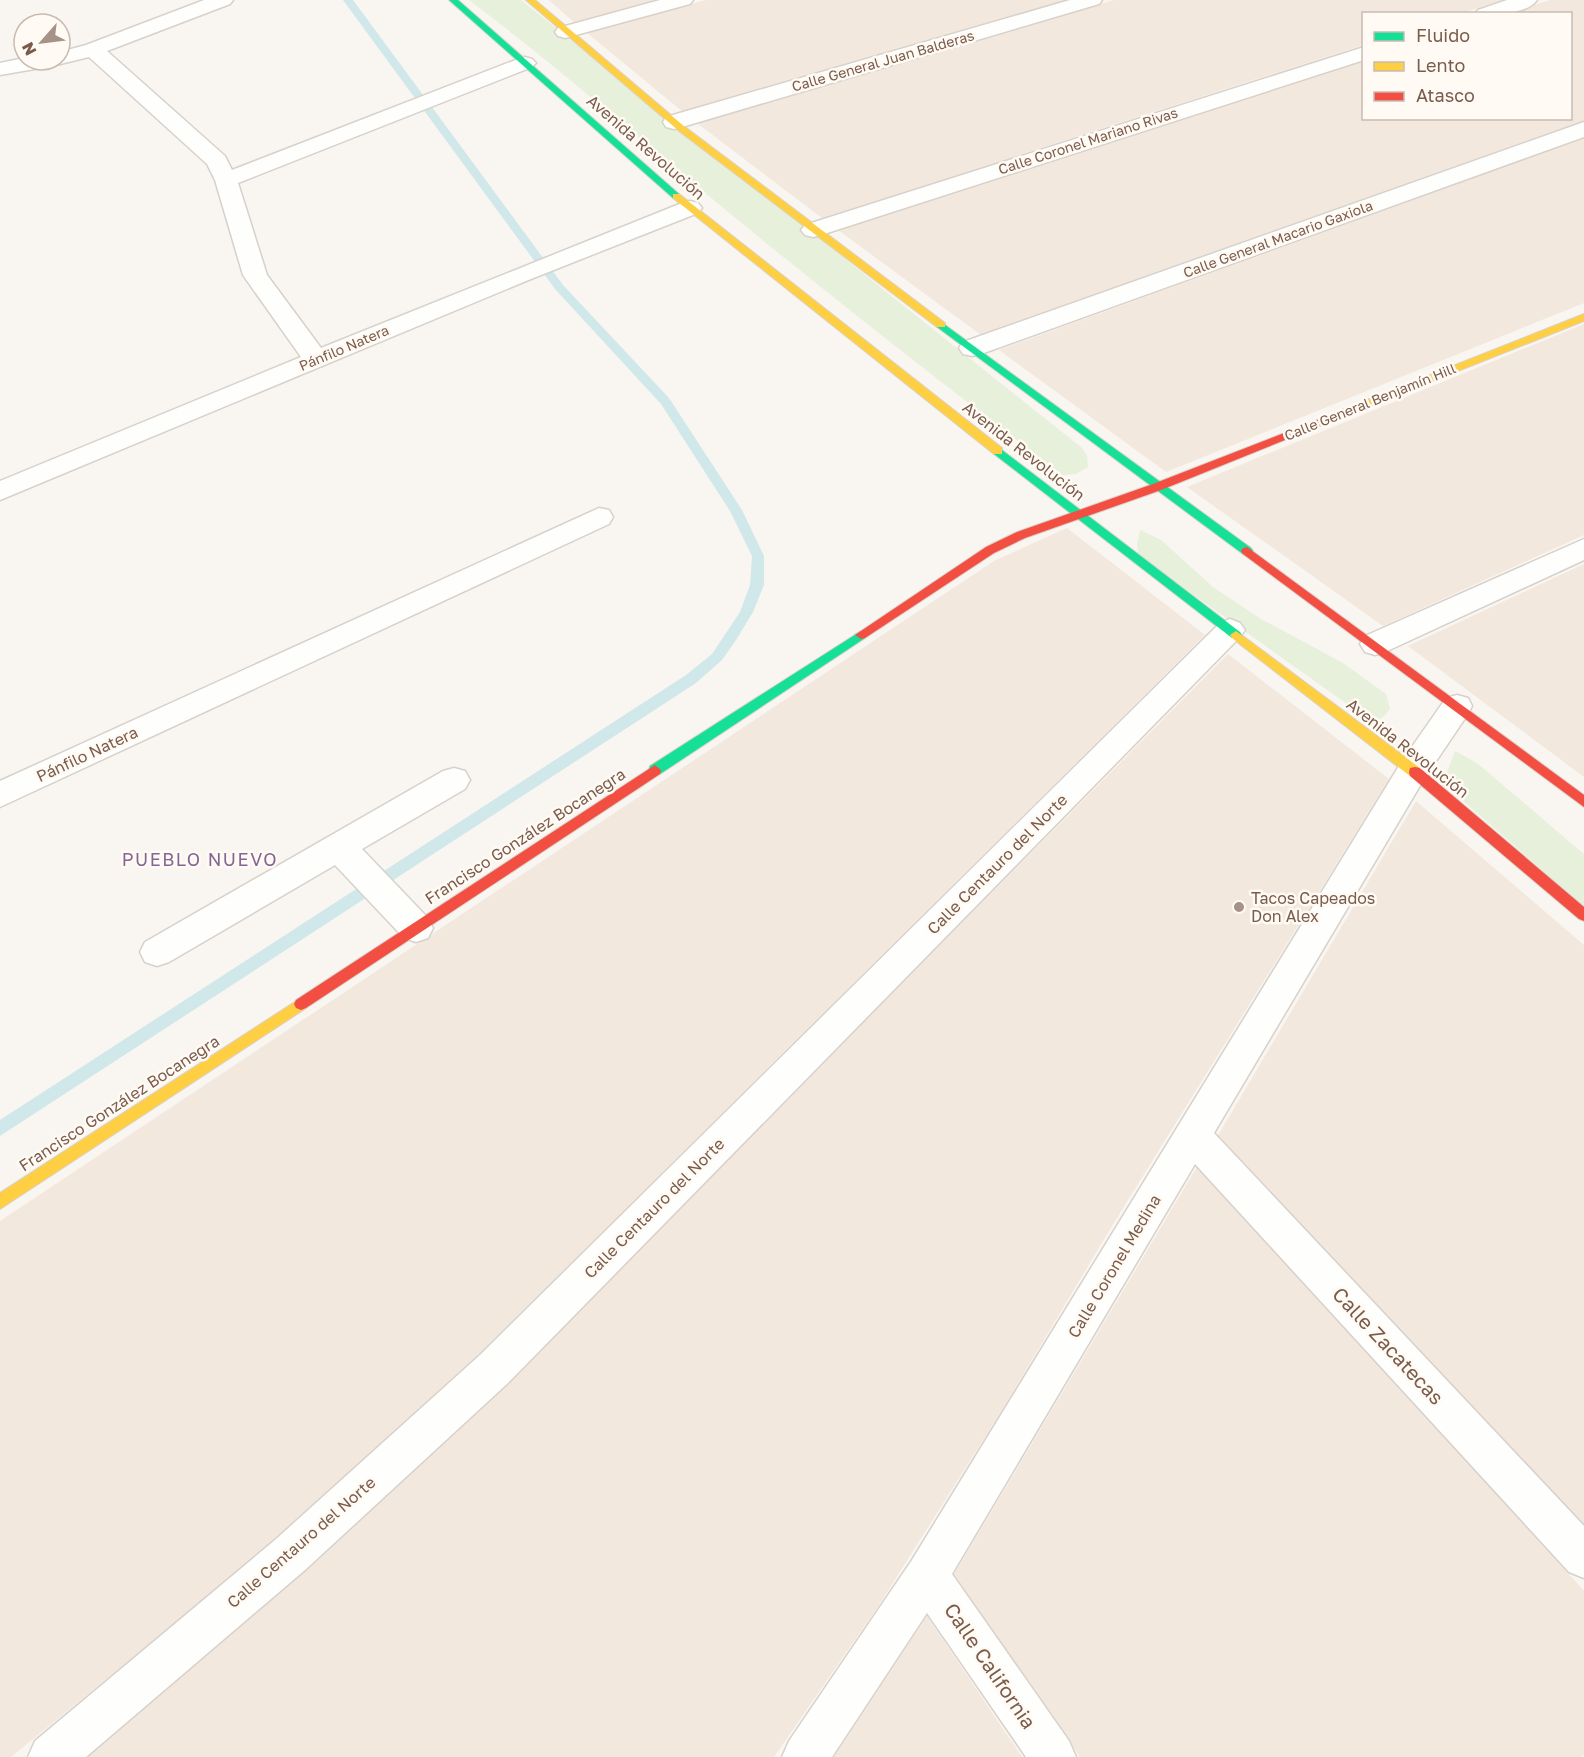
<svg xmlns="http://www.w3.org/2000/svg" width="1584" height="1757" font-family="'Golos Text',sans-serif">
<style>
.residential{fill:#f2e8de}
.green{fill:#e7f0db}
.lines{fill:none;stroke-linecap:round;stroke-linejoin:round}
.stream{fill:#d0e8ea;fill-rule:evenodd}
.street-casing{stroke:#d7d1cb;stroke-width:3}
.fast-casing{stroke:#d9d2cb;stroke-width:2}
.slow-casing{stroke:#d9d2cb;stroke-width:2}
.jam-casing{stroke:#d9d2cb;stroke-width:2}
.street{fill:#fefefd;fill-rule:evenodd}
.fast{fill:#16e098;fill-rule:evenodd}
.slow{fill:#ffcf43;fill-rule:evenodd}
.jam{fill:#f24e42;fill-rule:evenodd}
.poi-dot{fill:#a69286;stroke:#fffaf3;stroke-width:2}
.labels{text-anchor:middle;stroke-width:5;stroke-linejoin:round;paint-order:stroke}
.far-street-label{font-size:14px;fill:#7a5c4d;stroke:#fffaf3}
.street-label{font-size:16px;fill:#7a5c4d;stroke:#fffaf3}
.poi-label{font-size:16px;fill:#7a5c4d;stroke:#fffaf3;text-anchor:start}
.neighbourhood-label{font-size:18px;letter-spacing:1.5px;fill:#846695;stroke:#fffaf3}
.near-street-label{font-size:20px;fill:#7a5c4d;stroke:#fffaf3}
</style>
<rect width="100%" height="100%" fill="#f9f5f0"/>
<g class="residential">
<path d="M 549,0 L 660,0 L 575,23 Z"/>
<path d="M 706,0 L 1070,0 L 683,112 L 586,32 Z"/>
<path d="M 1114,0 L 1504,0 L 1462,13 L 1364,14 L 1363,45 L 822,218 L 697,123 Z"/>
<path d="M 1550,0 L 1584,0 L 1584,121 L 981,335 L 838,230 L 1363,60 L 1364,118 L 1570,118 L 1570,14 L 1508,13 Z"/>
<path d="M 1584,138 L 1584,303 L 1166,472 L 999,350 Z"/>
<path d="M 1584,324 L 1584,535 L 1383,626 L 1187,487 Z"/>
<path d="M 1067,528 L 1205,635 L 464,1369 L 249,1562 L 11,1757 L 0,1757 L 0,1221 L 994,561 Z"/>
<path d="M 1584,564 L 1584,777 L 1408,646 Z"/>
<path d="M 1228,654 L 1389,779 L 1115,1221 L 1002,1410 L 877,1608 L 774,1757 L 85,1757 L 336,1542 L 494,1395 Z"/>
<path d="M 1416,801 L 1584,945 L 1584,1529 L 1217,1137 Z"/>
<path d="M 1198,1165 L 1584,1591 L 1584,1754 L 1581,1757 L 1080,1757 L 953,1576 Z"/>
<path d="M 927,1616 L 1022,1757 L 834,1757 Z"/>
</g>
<g class="green">
<path d="M 469,0 L 521,0 L 1082,448 L 1087,456 L 1088,467 L 1076,474 L 1063,475 C 941,383 821,289 704,192 C 626,127 550,61 469,0 Z"/>
<path d="M 1140,530 L 1161,540 L 1213,587 L 1261,619 L 1343,663 L 1386,694 L 1390,709 L 1382,718 L 1371,721 L 1139,556 L 1137,545 Z"/>
<path d="M 1455,751 L 1477,763 L 1584,854 L 1584,906 L 1454,793 L 1446,776 Z"/>
</g>
<g class="lines">
<path class="stream" d="M 343,0 L 353,0 L 563,285 L 669,398 L 742,510 L 764,556 L 764,585 L 753,612 L 736,640 L 722,660 L 696,683 L 0,1136 L 0,1120 L 686,675 L 712,654 L 740,612 L 750,585 L 752,556 L 730,511 L 661,404 L 555,289 Z"/>
<defs>
<g id="street">
<path d="M 204,0 L 233,0 L 230,4 L 107,51 L 225,156 L 232,170 L 518,59 L 525,57 L 532,59 L 536,63 L 532,67 L 238,183 L 267,275 L 321,348 L 682,203 L 690,201 L 698,203 L 702,208 L 698,213 L 531,279 L 0,500 L 0,481 L 301,357 L 243,275 L 215,180 L 207,164 L 89,57 L 52,66 L 0,75 L 0,63 L 24,58 L 60,60 L 60,52 L 86,45 Z"/>
<path d="M 660,0 L 693,0 L 690,4 L 565,38 L 558,36 L 555,32 L 558,28 Z"/>
<path d="M 1070,0 L 1102,0 L 1099,4 L 682,127 L 674,129 L 666,127 L 663,122 L 666,117 Z"/>
<path d="M 1507,0 L 1537,0 C 1527,15 1492,14 1475,14 L 1478,10 Z"/>
<path d="M 1364,47 L 1364,60 L 821,235 L 813,237 L 805,235 L 801,230 L 805,225 Z"/>
<path d="M 1584,122 L 1584,137 L 981,354 L 972,356 L 963,354 L 959,348 L 963,342 Z"/>
<path d="M 599,508 L 609,510 L 613,517 L 609,524 L 0,807 L 0,781 Z"/>
<path d="M 1584,539 L 1584,560 L 1385,652 L 1375,655 L 1365,652 L 1360,644 L 1365,636 Z"/>
<path d="M 1230,619 L 1240,623 L 1245,630 L 1240,637 L 508,1383 L 305,1570 L 86,1757 L 28,1757 L 35,1741 L 275,1540 L 480,1355 L 1220,623 Z"/>
<path d="M 1457,695 L 1468,698 L 1472,706 L 1468,714 L 1424,779 L 1214,1133 L 1584,1526 L 1584,1578 L 1569,1572 L 1195,1164 L 952,1574 L 1069,1741 L 1076,1757 L 1026,1757 L 927,1613 L 832,1757 L 782,1757 L 789,1741 L 912,1560 L 1402,761 L 1446,698 Z"/>
<path d="M 454,768 L 465,771 L 470,780 L 465,789 L 362,849 L 428,918 L 433,928 L 428,938 L 416,942 L 404,938 L 335,865 L 169,962 L 157,966 L 145,962 L 140,952 L 145,942 L 443,771 Z"/>
</g>
<g id="fast">
<path d="M 449,0 L 458,0 L 679,194 L 679,198 L 673,198 Z"/>
<path d="M 941,322 L 1251,548 L 1253,551 L 1251,554 L 1243,554 L 937,327 L 936,325 Z"/>
<path d="M 998,447 L 1240,632 L 1242,635 L 1240,638 L 1232,638 L 994,454 L 994,448 Z"/>
<path d="M 861,631 L 867,635 L 865,638 L 660,774 L 650,774 L 649,770 L 650,766 Z"/>
</g>
<g id="slow">
<path d="M 526,0 L 535,0 L 685,127 L 945,323 L 945,327 L 937,327 L 679,131 Z"/>
<path d="M 673,194 L 679,194 L 1002,448 L 1002,454 L 994,454 L 673,198 Z"/>
<path d="M 1584,314 L 1584,321 L 1337,419 L 1329,419 L 1328,417 L 1329,415 Z"/>
<path d="M 1236,631 L 1420,768 L 1421,772 L 1420,776 L 1410,776 L 1232,638 L 1230,635 Z"/>
<path d="M 301,998 L 306,1000 L 308,1004 L 306,1008 L 0,1209 L 0,1193 Z"/>
</g>
<g id="jam">
<path d="M 1333,414 L 1338,417 L 1337,419 L 1161,490 L 1025,538 L 994,553 L 865,638 L 861,639 L 855,635 L 986,547 L 1017,532 L 1153,484 Z"/>
<path d="M 1247,547 L 1584,795 L 1584,807 L 1243,554 L 1241,551 L 1243,548 Z"/>
<path d="M 655,765 L 661,770 L 660,774 L 306,1008 L 301,1010 L 296,1008 L 294,1004 L 296,1000 Z"/>
<path d="M 1415,767 L 1420,768 L 1584,907 L 1584,921 L 1579,919 L 1410,776 L 1409,772 L 1410,768 Z"/>
</g>
</defs>
<use href="#street" class="street-casing"/>
<use href="#fast" class="fast-casing"/>
<use href="#slow" class="slow-casing"/>
<use href="#jam" class="jam-casing"/>
<use href="#street" class="street"/>
<use href="#fast" class="fast"/>
<use href="#slow" class="slow"/>
<use href="#jam" class="jam"/>
</g>
<circle class="poi-dot" cx="1239" cy="907" r="6"/>
<g class="labels">
<g class="far-street-label">
<text transform="translate(883 61) rotate(-16)" y="5">Calle General Juan Balderas</text>
<text transform="translate(1088 141) rotate(-18)" y="5">Calle Coronel Mariano Rivas</text>
<text transform="translate(1278 239) rotate(-20)" y="5">Calle General Macario Gaxiola</text>
<text transform="translate(344 348) rotate(-23)" y="5">Pánfilo Natera</text>
<text transform="translate(1370 402) rotate(-22)" y="5">Calle General Benjamín Hill</text>
</g>
<g class="street-label">
<text transform="translate(646 147) rotate(41)" y="6">Avenida Revolución</text>
<text transform="translate(1024 451) rotate(38)" y="6">Avenida Revolución</text>
<text transform="translate(1408 748) rotate(38)" y="6">Avenida Revolución</text>
<text transform="translate(87 754) rotate(-25)" y="6">Pánfilo Natera</text>
<text transform="translate(525 836) rotate(-33)" y="6">Francisco González Bocanegra</text>
<text transform="translate(997 864) rotate(-45)" y="6">Calle Centauro del Norte</text>
<text transform="translate(119 1103) rotate(-33)" y="6">Francisco González Bocanegra</text>
<text transform="translate(654 1208) rotate(-45)" y="6">Calle Centauro del Norte</text>
<text transform="translate(1114 1266) rotate(-59)" y="6">Calle Coronel Medina</text>
<text transform="translate(301 1542) rotate(-41)" y="6">Calle Centauro del Norte</text>
</g>
<g class="poi-label">
<text x="1251" y="904">Tacos Capeados<tspan x="1251" dy="18">Don Alex</tspan></text>
</g>
<g class="neighbourhood-label">
<text x="200" y="866">PUEBLO NUEVO</text>
</g>
<g class="near-street-label">
<text transform="translate(1388 1346) rotate(47)" y="7">Calle Zacatecas</text>
<text transform="translate(990 1666) rotate(56)" y="7">Calle California</text>
</g>
</g>
<rect x="1362" y="12" width="210" height="108" fill="#fffaf3" stroke="#cabbb1" stroke-width="1.5"/>
<rect x="1374" y="32" width="30" height="9" fill="#16e098" stroke="#cabbb1" stroke-width="1.5"/>
<text x="1416" y="42" font-size="18" fill="#7a5c4d">Fluido</text>
<rect x="1374" y="62" width="30" height="9" fill="#ffcf43" stroke="#cabbb1" stroke-width="1.5"/>
<text x="1416" y="72" font-size="18" fill="#7a5c4d">Lento</text>
<rect x="1374" y="92" width="30" height="9" fill="#f24e42" stroke="#cabbb1" stroke-width="1.5"/>
<text x="1416" y="102" font-size="18" fill="#7a5c4d">Atasco</text>
<g transform="translate(42 42) rotate(242)"><circle r="28" fill="#fffaf3" stroke="#cabbb1" stroke-width="1.5"/>
<path d="M0-4.5L10 22L0 15L-10 22Z" fill="#a69286"/>
<text y="-9" font-size="16" font-weight="bold" text-anchor="middle" fill="#7a5c4d">N</text>
</g>
</svg>
